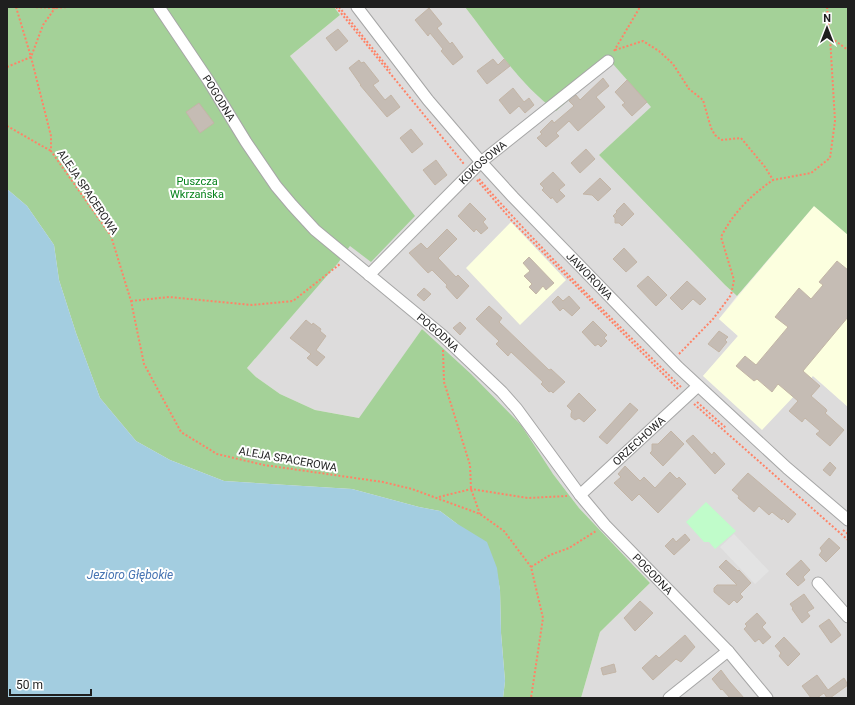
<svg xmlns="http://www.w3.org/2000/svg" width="855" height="705" font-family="Roboto,sans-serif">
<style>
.residential{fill:#dddcdc}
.education{fill:#fcffdf}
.forest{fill:#a4d198}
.park{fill:#c0fcca}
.parking{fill:#e3e3e3}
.water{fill:#a3cde0}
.building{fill:#c5bcb4;stroke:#c3b5a6}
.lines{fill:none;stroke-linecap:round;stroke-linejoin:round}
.minor-casing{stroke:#a6a6a6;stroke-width:13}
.path{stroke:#ff8367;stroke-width:2;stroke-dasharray:2 2;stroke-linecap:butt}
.minor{stroke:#fff;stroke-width:11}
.labels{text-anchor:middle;stroke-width:4;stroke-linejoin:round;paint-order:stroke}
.street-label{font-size:11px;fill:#1f1f1f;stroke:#fff}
.park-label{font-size:11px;fill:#07831c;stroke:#fff}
.water-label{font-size:12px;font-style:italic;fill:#4774b3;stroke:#fff}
</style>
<rect width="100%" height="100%" fill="#f0ede5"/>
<path class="residential" d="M 334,7 L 465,7 L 517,74 L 612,63 L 652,107 L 599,155 L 725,285 L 737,296 L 719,319 L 738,336 L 703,376 L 813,376 L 848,407 L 848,698 L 581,698 L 600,632 L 650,583 L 579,508 L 553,474 L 422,329 L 360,418 L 315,410 L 280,394 L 256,377 L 247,368 L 338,262 L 350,246 L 414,216 L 290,56 L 340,15 Z"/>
<g class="education">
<path d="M 814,206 L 848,235 L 848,407 L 813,376 L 762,430 L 703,376 L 738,336 L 719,319 Z"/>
<path d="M 511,222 L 566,280 L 520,325 L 466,268 Z"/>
</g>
<g class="forest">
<path d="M 7,7 L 334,7 L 340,15 L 290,56 L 415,216 L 371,262 L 350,246 L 338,263 L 247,368 L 256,377 L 280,394 L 315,410 L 359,418 L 422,329 L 471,374 L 521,425 L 553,474 L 579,508 L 650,583 L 600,632 L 581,698 L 503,698 L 505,681 L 501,633 L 500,590 L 496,568 L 456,523 L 440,511 L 419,507 L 352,489 L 224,481 L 170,460 L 136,441 L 100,398 L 76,333 L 59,280 L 54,245 L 27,206 L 7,189 Z"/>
<path d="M 465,7 L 848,7 L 848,235 L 814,206 L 737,296 L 725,285 L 599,155 L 651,107 L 612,63 L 556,111 C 519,84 493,43 465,7 Z"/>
</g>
<path class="park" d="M 706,502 L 736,531 L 715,549 L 709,542 L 704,542 L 686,522 Z"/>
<path class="parking" d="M 734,534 L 769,571 L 755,584 L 720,547 Z"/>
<path class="water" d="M 7,189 L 27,206 L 54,245 L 59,280 L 76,333 L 100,398 L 136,441 L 170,460 L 224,481 L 352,489 L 419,507 L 440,511 L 456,523 L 487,542 L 497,568 L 500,590 L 501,633 L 505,681 L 503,698 L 9,698 L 7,696 Z"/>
<g class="building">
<path d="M 429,8 L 442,24 L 437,28 L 450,44 L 452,42 L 463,57 L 453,65 L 441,51 L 443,49 L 430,33 L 428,36 L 415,20 Z"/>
<path d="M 338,29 L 348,41 L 336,51 L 326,38 Z"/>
<path d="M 493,59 L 498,65 L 504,59 L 510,66 L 487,84 L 477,71 Z"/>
<path d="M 359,60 L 361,63 L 364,62 L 379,81 L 373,85 L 385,100 L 391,95 L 400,107 L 387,117 L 360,85 L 361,85 L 349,68 Z"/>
<path d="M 603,78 L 609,86 L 596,97 L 605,107 L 578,131 L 569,121 L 556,133 L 559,136 L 546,147 L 537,138 L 542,134 L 540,132 L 552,120 L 554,123 L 574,106 L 569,101 L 576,95 L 580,100 Z"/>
<path d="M 627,80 L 647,102 L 632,116 L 622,105 L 625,103 L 615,92 Z"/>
<path d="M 513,88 L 524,102 L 529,98 L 534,105 L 525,113 L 519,106 L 510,114 L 499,100 Z"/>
<path d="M 199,103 L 214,123 L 200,133 L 186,112 Z"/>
<path d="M 411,129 L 423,144 L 412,153 L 400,138 Z"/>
<path d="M 586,149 L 595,159 L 580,173 L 571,163 Z"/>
<path d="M 436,160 L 447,175 L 435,185 L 423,170 Z"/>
<path d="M 553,172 L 565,185 L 559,190 L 565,196 L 557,203 L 552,197 L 551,199 L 542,190 L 544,188 L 540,184 Z"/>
<path d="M 600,178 L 611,189 L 598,201 L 592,195 L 583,194 Z"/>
<path d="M 470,203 L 486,219 L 483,222 L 488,228 L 481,234 L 476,229 L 474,232 L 458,216 Z"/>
<path d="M 624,203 L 634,214 L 622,226 L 619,223 L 615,223 L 615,218 L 613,216 L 617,212 L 616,211 Z"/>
<path d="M 447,229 L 457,239 L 438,258 L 456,277 L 458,275 L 469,286 L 457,299 L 446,287 L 447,285 L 432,270 L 428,273 L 409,253 L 421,243 L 427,249 Z"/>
<path d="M 624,248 L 637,262 L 626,272 L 613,259 Z"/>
<path d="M 529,257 L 554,283 L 546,290 L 543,286 L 536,294 L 529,287 L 532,284 L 524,276 L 530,271 L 523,263 Z"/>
<path d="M 837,261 L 848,270 L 848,317 L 803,371 L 820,386 L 811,396 L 826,409 L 827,411 L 825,413 L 844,430 L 830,446 L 816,434 L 820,431 L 805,418 L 802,422 L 789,411 L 798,401 L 778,384 L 772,392 L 757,379 L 754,381 L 736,366 L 745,356 L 756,365 L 788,327 L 775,317 L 799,288 L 811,299 L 823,285 L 819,282 Z"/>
<path d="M 648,276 L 667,295 L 656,306 L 637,286 Z"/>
<path d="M 687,281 L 706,299 L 700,305 L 693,299 L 682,310 L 670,298 Z"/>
<path d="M 424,288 L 431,294 L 424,301 L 417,295 Z"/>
<path d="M 558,296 L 563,301 L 569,296 L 580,308 L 572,316 L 563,308 L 560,311 L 552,302 Z"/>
<path d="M 489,306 L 502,318 L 499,322 L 549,370 L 551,369 L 565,382 L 553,393 L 551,391 L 549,392 L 541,384 L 543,382 L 511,352 L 508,356 L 496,344 L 499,341 L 476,319 Z"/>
<path d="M 306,320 L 312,325 L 313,323 L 321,329 L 320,331 L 326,336 L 316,350 L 325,357 L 317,366 L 307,358 L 311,354 L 290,338 Z"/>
<path d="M 593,321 L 607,335 L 604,338 L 607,341 L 601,347 L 598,344 L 595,346 L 582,332 Z"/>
<path d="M 460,322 L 466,328 L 460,335 L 453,328 Z"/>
<path d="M 719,331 L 728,337 L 725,340 L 727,342 L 719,352 L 708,344 Z"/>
<path d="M 579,393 L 596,410 L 584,422 L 579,418 L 575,420 L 571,417 L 571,414 L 572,411 L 567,406 Z"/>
<path d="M 630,403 L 638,410 L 607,444 L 599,437 Z"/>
<path d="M 671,431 L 684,444 L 663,466 L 650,453 L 652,451 L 652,444 L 658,444 Z"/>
<path d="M 693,435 L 712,455 L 714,452 L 725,464 L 715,474 L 686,441 Z"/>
<path d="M 830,462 L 836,468 L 830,476 L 823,470 Z"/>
<path d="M 625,466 L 640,481 L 644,477 L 655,488 L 670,472 L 677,479 L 679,477 L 686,484 L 658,513 L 639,494 L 632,501 L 614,483 L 621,477 L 618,474 Z"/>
<path d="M 748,473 L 796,514 L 788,523 L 783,518 L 782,520 L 772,512 L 769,515 L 759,506 L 754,512 L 738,498 L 739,496 L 732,490 Z"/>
<path d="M 685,534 L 690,540 L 674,555 L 665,546 L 673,538 L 676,542 Z"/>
<path d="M 829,538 L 840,548 L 826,562 L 819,555 L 822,551 L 820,548 Z"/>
<path d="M 726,560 L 738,571 L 739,570 L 751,583 L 740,594 L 743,597 L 737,603 L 734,600 L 729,605 L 714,592 L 714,588 L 717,585 L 737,585 L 719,567 Z"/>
<path d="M 801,560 L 810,570 L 803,577 L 805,580 L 798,586 L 786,574 Z"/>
<path d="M 804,594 L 814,608 L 807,612 L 810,616 L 802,623 L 792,609 L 793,608 L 790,604 Z"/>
<path d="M 640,601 L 653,613 L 635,631 L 624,618 Z"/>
<path d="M 757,613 L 766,623 L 762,627 L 771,637 L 763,644 L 759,639 L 755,642 L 744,629 L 747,626 L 745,624 Z"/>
<path d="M 829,619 L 841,635 L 831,643 L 819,626 Z"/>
<path d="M 685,635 L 695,647 L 681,662 L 676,659 L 653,680 L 642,668 L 656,655 L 659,658 Z"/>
<path d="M 784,637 L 800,654 L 788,666 L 779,656 L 781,653 L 775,646 Z"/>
<path d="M 614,664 L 616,672 L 603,675 L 601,668 Z"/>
<path d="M 721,670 L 730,682 L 744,698 L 730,698 L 722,689 L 721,690 L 712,679 Z"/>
<path d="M 817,675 L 828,690 L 844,678 L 848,685 L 830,698 L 827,698 L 824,693 L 817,698 L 811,698 L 802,686 Z"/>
</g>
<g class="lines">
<defs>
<g id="minor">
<path id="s1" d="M 159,7 L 208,80 L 246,142 L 276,186 L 292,205 L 315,230 L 442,335 L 502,392 L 517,409 L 580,495 L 605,525 L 728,651 L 767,698"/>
<path id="s2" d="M 357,7 L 428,100 L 481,162 L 513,197 L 678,367 L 787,468 L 848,520"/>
<path id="s3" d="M 369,275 L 481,162 L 608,61"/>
<path id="s4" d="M 580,495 L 698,386"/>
<path d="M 818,583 L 848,617"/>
<path d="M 669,698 L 728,651"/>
</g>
</defs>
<use href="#minor" class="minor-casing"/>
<g class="path">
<path d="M 16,7 L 31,57 L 51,136 L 51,151 L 111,236 L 131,301 L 144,364 L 181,432 L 217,454 L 264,465 L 383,482 L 412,489 L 480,514 L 504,531 L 531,567 L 543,618 L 531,698"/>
<path d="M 32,7 L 55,8 L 68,7"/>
<path d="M 336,7 L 464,164"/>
<path d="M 339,7 L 390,70"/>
<path d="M 827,7 L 830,37 L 848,50"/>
<path d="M 615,50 L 643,41 L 659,51 L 673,64 L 689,89 L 703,100 L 711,128 L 715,135 L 721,140 L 741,138 L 765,167 L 773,180 L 811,173 L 830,158 L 835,121 L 830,37"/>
<path d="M 614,51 L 640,7"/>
<path d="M 7,67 L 31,57 L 43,25 L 55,8"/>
<path d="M 7,126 L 51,151"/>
<path d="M 479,179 C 543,252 613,320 682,388"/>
<path d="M 477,180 L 513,222 L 679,390"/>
<path d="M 131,301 L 169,297 L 252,305 L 293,301 L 340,264"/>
<path d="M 443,350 L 444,382 L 470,465 L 471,489 L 480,514"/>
<path d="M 679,354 L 713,319 L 731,295 L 734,280 L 721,237 C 733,213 751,195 773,180"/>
<path d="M 697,402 L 726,428"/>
<path d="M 694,404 L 848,540"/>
<path d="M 439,497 L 471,489 L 528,498 L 567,496"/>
<path d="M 843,530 L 848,534"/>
<path d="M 531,567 L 550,555 L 569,548 L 596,531"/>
</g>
<use href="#minor" class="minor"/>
</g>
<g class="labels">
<g class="street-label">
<text dy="4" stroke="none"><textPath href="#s1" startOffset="109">POGODNA</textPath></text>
<text dy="4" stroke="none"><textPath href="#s3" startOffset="160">KOKOSOWA</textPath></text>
<text transform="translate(88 192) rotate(56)" y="4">ALEJA SPACEROWA</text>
<text dy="4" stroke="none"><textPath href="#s2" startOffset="356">JAWOROWA</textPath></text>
<text dy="4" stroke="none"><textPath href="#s1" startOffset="433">POGODNA</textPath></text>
<text dy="4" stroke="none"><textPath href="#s4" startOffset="80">ORZECHOWA</textPath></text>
<text transform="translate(288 459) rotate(10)" y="4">ALEJA SPACEROWA</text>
<text dy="4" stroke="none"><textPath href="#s1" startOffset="757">POGODNA</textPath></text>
</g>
<g class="park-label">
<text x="197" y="185">Puszcza<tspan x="197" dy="13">Wkrzańska</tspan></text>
</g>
<g class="water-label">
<text x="130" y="579">Jezioro Głębokie</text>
</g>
</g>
<rect width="855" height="705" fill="none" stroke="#1f1f1f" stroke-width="16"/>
<g transform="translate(827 28)" stroke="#ffffff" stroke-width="3" paint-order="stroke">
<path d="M0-3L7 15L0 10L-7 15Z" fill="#1f1f1f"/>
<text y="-6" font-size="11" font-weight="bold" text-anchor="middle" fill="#1f1f1f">N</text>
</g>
<path d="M10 689v6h81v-6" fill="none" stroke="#1f1f1f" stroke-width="2"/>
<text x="16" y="689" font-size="12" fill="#1f1f1f" stroke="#ffffff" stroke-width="3" paint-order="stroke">50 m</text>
</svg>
